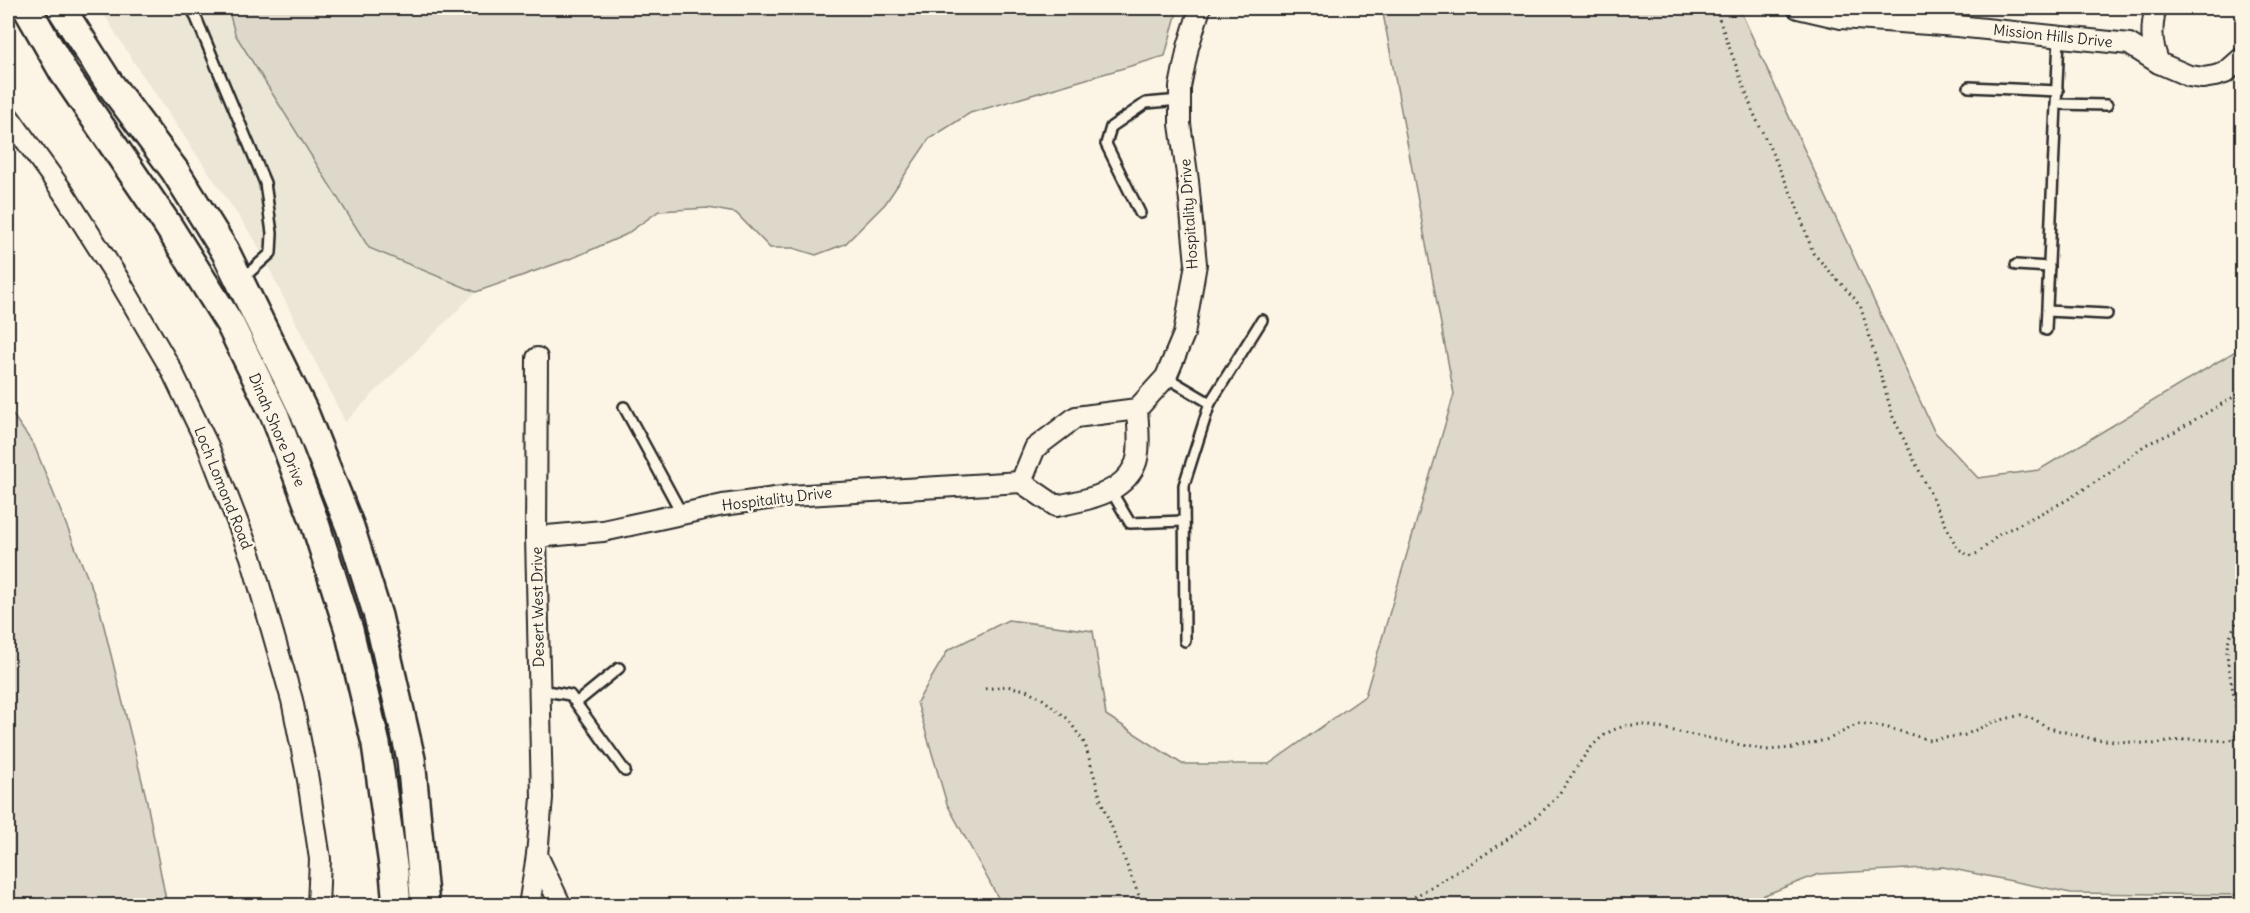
<svg xmlns="http://www.w3.org/2000/svg" width="2250" height="913" font-family="Delius,sans-serif">
<style>
.built{fill:#ece6d7}
.green{fill:#ded8ca;stroke:#84827a;stroke-width:1.5}
.lines{fill:none;stroke-linecap:round;stroke-linejoin:round}
.service-casing{stroke:#2b2b2b;stroke-width:14}
.minor-casing{stroke:#2b2b2b;stroke-width:24}
.secondary-casing{stroke:#2b2b2b;stroke-width:32}
.path{stroke:#2b2b2b;stroke-width:3;stroke-dasharray:1.5 4.5;stroke-linecap:butt}
.service{stroke:#fcf5e5;stroke-width:9}
.minor{stroke:#fcf5e5;stroke-width:20}
.secondary{stroke:#fcf5e5;stroke-width:27}
.labels{text-anchor:middle;stroke-width:5;stroke-linejoin:round;paint-order:stroke}
.street-label{font-size:15px;fill:#2b2b2b;stroke:#fcf5e5}
</style>
<rect width="100%" height="100%" fill="#fcf5e5"/>
<filter id="ink" filterUnits="userSpaceOnUse"><feTurbulence type="fractalNoise" baseFrequency=".0167" numOctaves="2"/><feDisplacementMap in="SourceGraphic" scale="12" xChannelSelector="R" yChannelSelector="G"/><feConvolveMatrix kernelMatrix="1 2 1 2 8 2 1 2 1" color-interpolation-filters="sRGB"/></filter>
<g filter="url(#ink)">
<path class="built" d="M 100,8 L 228,8 L 235,34 L 369,248 L 476,292 L 345,422 L 256,242 L 131,58 Z"/>
<g class="green">
<path d="M 228,8 L 1178,8 L 1165,56 L 970,113 L 929,139 L 885,204 L 845,244 L 816,255 L 793,248 L 770,248 L 736,213 L 708,208 L 659,211 L 625,235 L 575,257 L 476,292 L 369,248 L 235,34 Z"/>
<path d="M 1382,8 L 1739,8 L 1934,431 L 1978,478 L 2039,470 L 2242,347 L 2242,895 L 2071,893 L 1943,867 L 1819,874 L 1736,906 L 1002,905 L 947,804 L 917,702 L 948,650 L 1008,620 L 1093,631 L 1106,715 L 1182,764 L 1269,764 L 1365,696 L 1454,394 Z"/>
<path d="M 8,408 L 34,445 L 99,606 L 146,797 L 167,905 L 8,905 Z"/>
</g>
<g class="lines">
<defs>
<g id="service">
<path d="M 192,8 L 265,183 L 272,233 L 271,253 L 242,279"/>
<path d="M 1969,87 L 2058,91"/>
<path d="M 2057,104 L 2107,105"/>
<path d="M 1140,213 L 1106,144 L 1111,127 L 1146,103 L 1180,100"/>
<path d="M 2016,265 L 2049,267"/>
<path d="M 2047,311 L 2107,314"/>
<path d="M 2046,330 L 2059,38"/>
<path d="M 1166,377 L 1210,403"/>
<path d="M 624,407 L 682,514"/>
<path d="M 1110,489 L 1130,523 L 1184,521"/>
<path d="M 1185,641 L 1184,485 L 1210,403 L 1262,320"/>
<path d="M 540,690 L 570,695 L 625,771"/>
<path d="M 576,703 L 619,668"/>
</g>
<g id="minor">
<path d="M 1798,8 L 1841,18 L 1957,26 L 2129,44 L 2159,63 L 2189,76 L 2203,78 L 2215,76 L 2225,73 L 2242,58"/>
<path d="M 2154,16 C 2151,34 2152,46 2159,63"/>
<path d="M 8,116 L 63,192 L 119,280 L 171,369 L 208,446 L 251,557 L 292,700 L 308,780 L 320,859 L 318,906"/>
<path d="M 1137,409 C 1138,423 1141,453 1135,465 C 1121,495 1085,500 1056,506 L 1021,482 L 1035,448 L 1076,417 L 1137,409 L 1166,377 L 1184,334 L 1196,264 L 1188,181 L 1180,124 L 1180,87 L 1188,47 L 1200,8"/>
<path d="M 536,537 L 603,531 L 723,505 L 790,496 L 1021,482"/>
<path d="M 537,855 L 561,906"/>
<path d="M 529,906 L 537,855 L 542,798 L 536,537 L 537,358"/>
</g>
<g id="secondary">
<path d="M 27,8 L 64,73 L 167,224 L 230,324 L 275,416 L 314,520 L 349,630 L 376,744 L 394,872 L 397,906"/>
<path d="M 61,8 L 107,80 L 175,171 L 225,251 L 304,412 L 350,527 L 378,616 L 411,759 L 425,906"/>
</g>
</defs>
<use href="#service" class="service-casing"/>
<use href="#minor" class="minor-casing"/>
<use href="#secondary" class="secondary-casing"/>
<g class="path">
<path d="M 1715,8 L 1753,112 L 1796,204 L 1813,253 L 1854,298 L 1861,308 L 1893,417 L 1957,548 L 1970,556 L 1978,553 L 2000,534 L 2067,500 L 2108,474 L 2145,445 L 2174,432 L 2242,392"/>
<path d="M 985,689 L 1006,686 L 1026,690 L 1040,697 L 1068,719 L 1085,744 L 1101,800 L 1143,906"/>
<path d="M 1399,906 C 1450,875 1505,847 1548,806 C 1581,774 1588,721 1645,725 L 1766,750 L 1793,748 L 1829,739 L 1858,724 L 1885,727 L 1930,740 L 1965,735 L 1993,722 L 2021,715 L 2036,720 L 2045,727 L 2093,739 L 2153,744 L 2189,739 L 2228,741 L 2234,738 C 2243,721 2227,673 2227,651 C 2227,637 2236,624 2242,613"/>
</g>
<use href="#service" class="service"/>
<use href="#minor" class="minor"/>
<use href="#secondary" class="secondary"/>
</g>
</g>
<g class="labels">
<g class="street-label">
<text transform="translate(2053 36) rotate(6)" y="5">Mission Hills Drive</text>
<text transform="translate(1189 214) rotate(-94)" y="5">Hospitality Drive</text>
<text transform="translate(277 430) rotate(67)" y="5">Dinah Shore Drive</text>
<text transform="translate(223 488) rotate(68)" y="5">Loch Lomond Road</text>
<text transform="translate(777 499) rotate(-7)" y="5">Hospitality Drive</text>
<text transform="translate(538 607) rotate(-91)" y="5">Desert West Drive</text>
</g>
</g>
<rect width="2250" height="913" fill="none" stroke="#fcf5e5" stroke-width="30"/>
<rect x="15" y="15" width="2220" height="883" fill="none" stroke="#2b2b2b" stroke-width="2" filter="url(#ink)"/>
</svg>
